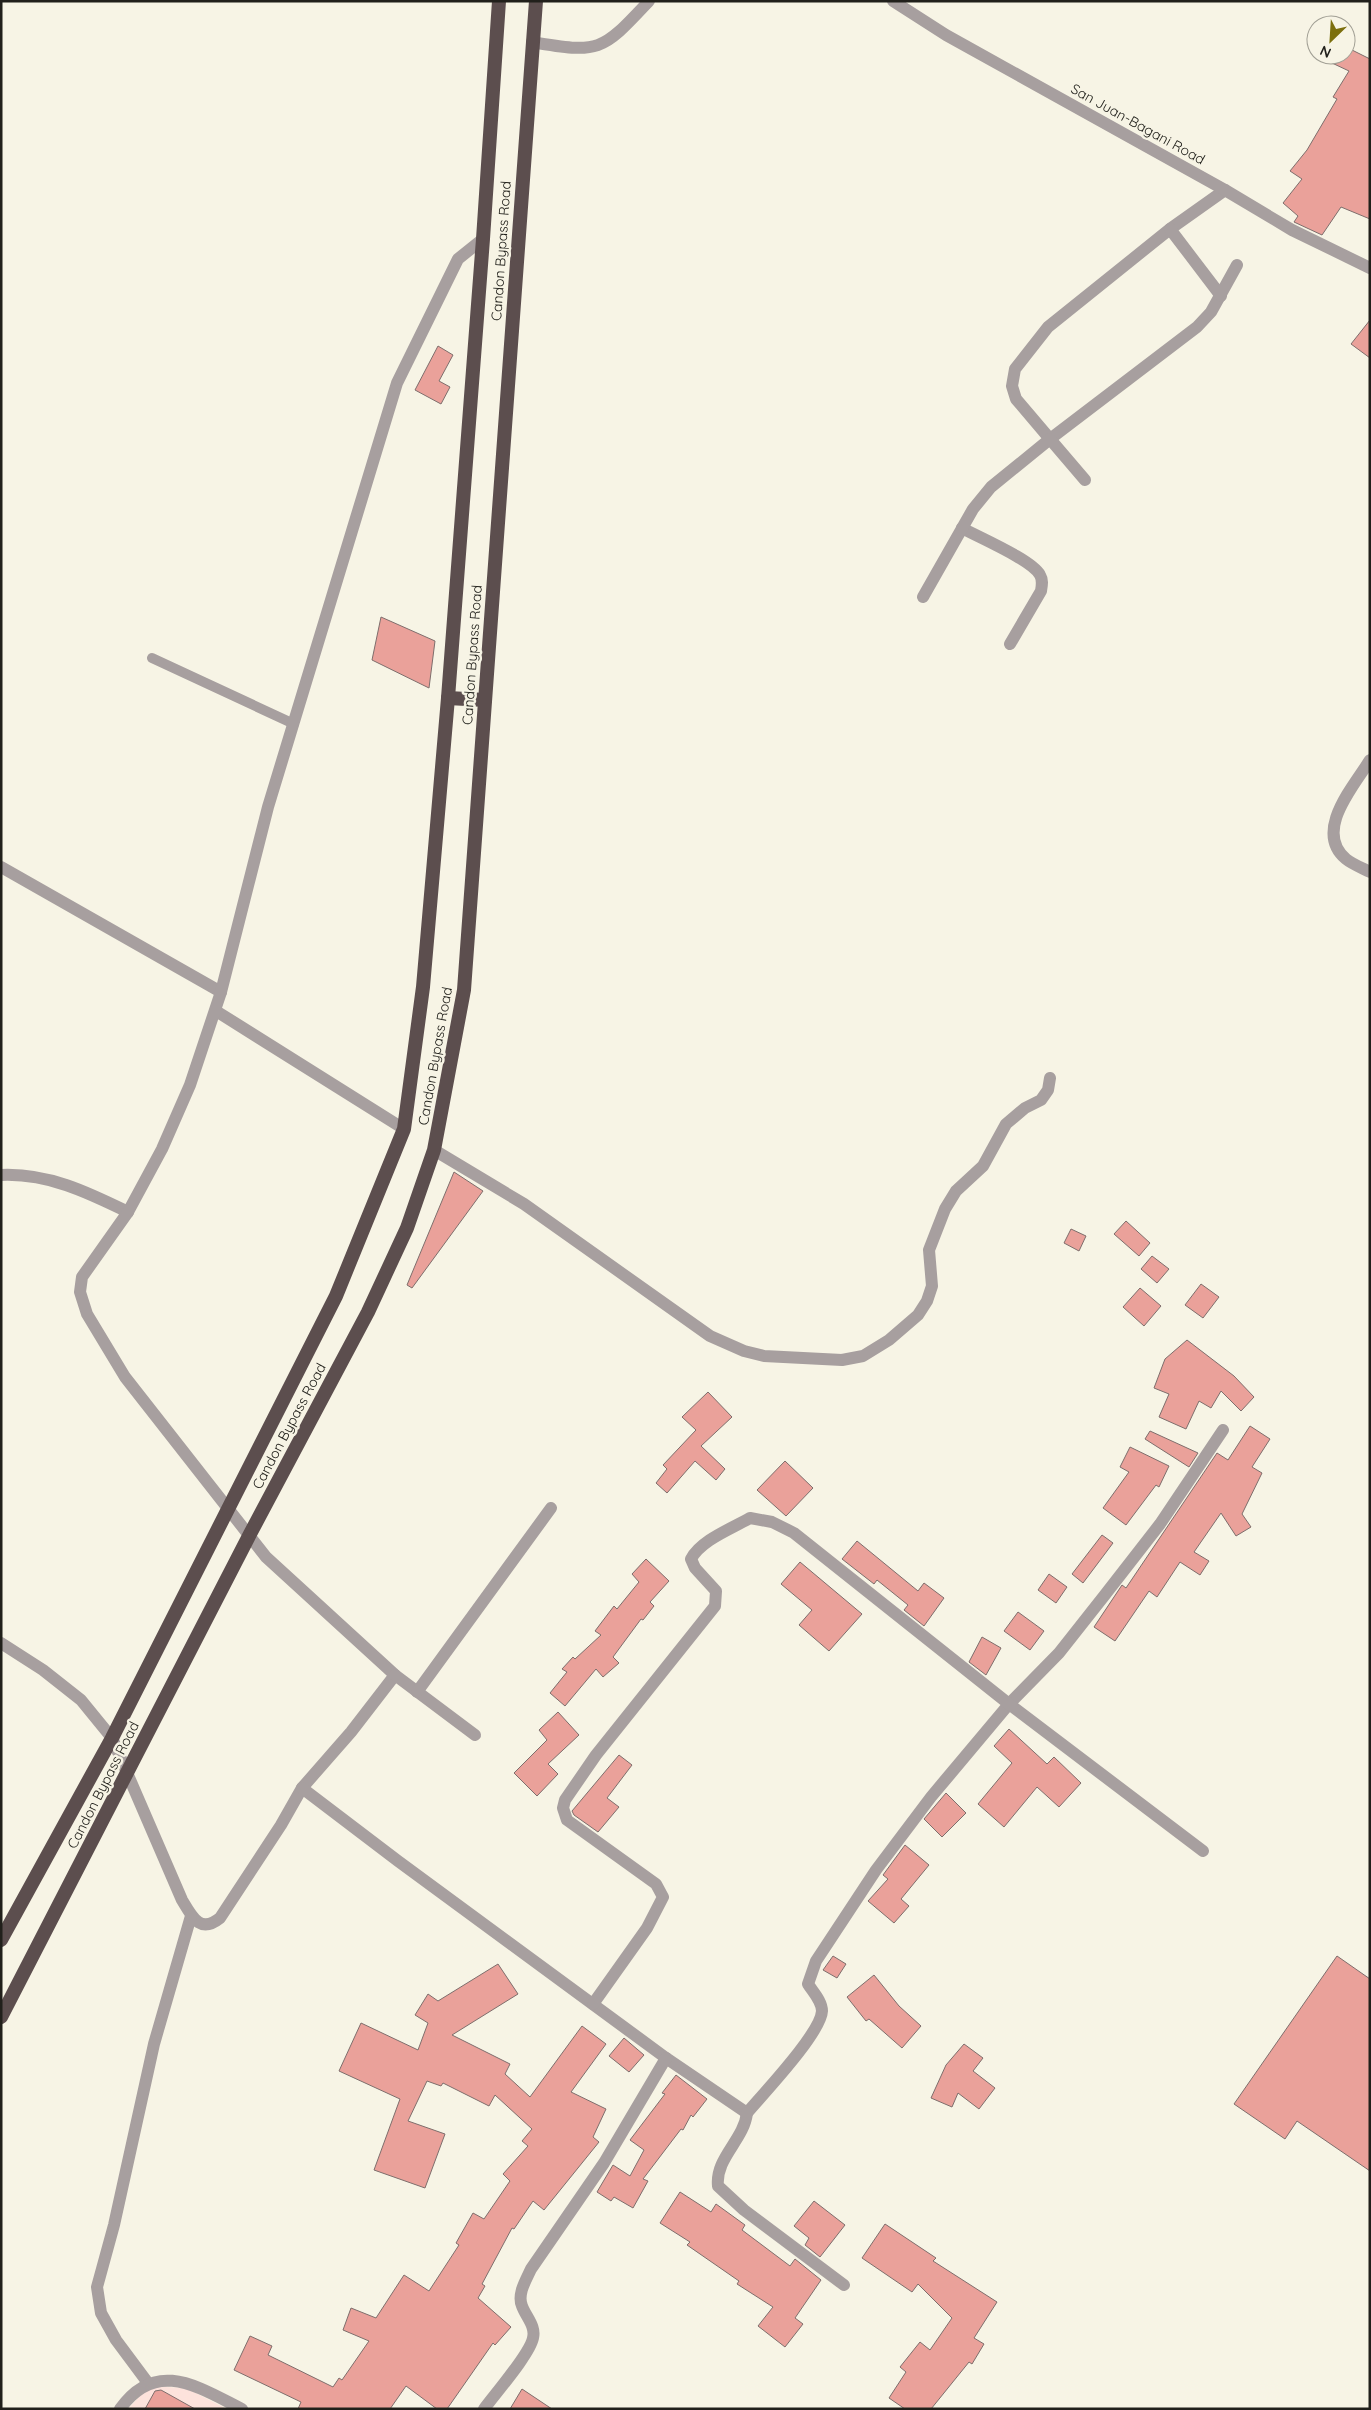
<svg xmlns="http://www.w3.org/2000/svg" width="1371" height="2410" font-family="Quicksand,sans-serif">
<style>
.education{fill:#fde3dc}
.building{fill:#eaa19a;stroke:#7e6e6c}
.lines{fill:none;stroke-linecap:round;stroke-linejoin:round}
.service{stroke:#a79f9f;stroke-width:10}
.minor{stroke:#a79f9f;stroke-width:12}
.tertiary{stroke:#a79f9f;stroke-width:12}
.trunk{stroke:#5c4e4e;stroke-width:14}
.labels{text-anchor:middle;stroke-width:5;stroke-linejoin:round;paint-order:stroke}
.street-label{font-size:14px;fill:#21201b;stroke:#f7f4e5}
</style>
<rect width="100%" height="100%" fill="#f7f4e5"/>
<path class="education" d="M 149,2386 L 186,2388 L 227,2409 L 128,2409 Z"/>
<g class="building">
<path d="M 1346,47 L 1370,59 L 1370,219 L 1341,207 L 1322,235 L 1294,222 L 1298,216 L 1283,203 L 1302,179 L 1290,171 L 1307,150 L 1337,99 L 1333,97 L 1349,71 L 1315,55 L 1346,55 Z"/>
<path d="M 1370,320 L 1370,358 L 1351,344 Z"/>
<path d="M 438,346 L 453,355 L 439,381 L 450,387 L 441,404 L 415,390 Z"/>
<path d="M 381,617 L 435,641 L 429,688 L 372,660 Z"/>
<path d="M 454,1172 L 483,1191 L 412,1288 L 407,1285 Z"/>
<path d="M 1126,1221 L 1150,1243 L 1139,1256 L 1114,1234 Z"/>
<path d="M 1071,1229 L 1086,1236 L 1079,1251 L 1064,1243 Z"/>
<path d="M 1152,1256 L 1169,1269 L 1157,1283 L 1141,1269 Z"/>
<path d="M 1201,1284 L 1219,1297 L 1203,1318 L 1185,1305 Z"/>
<path d="M 1140,1288 L 1161,1306 L 1144,1326 L 1123,1307 Z"/>
<path d="M 1187,1340 L 1234,1376 L 1254,1397 L 1241,1411 L 1221,1391 L 1211,1408 L 1199,1401 L 1186,1429 L 1159,1417 L 1169,1394 L 1154,1388 L 1165,1359 Z"/>
<path d="M 708,1392 L 732,1417 L 701,1446 L 725,1469 L 716,1480 L 695,1461 L 667,1493 L 656,1483 L 667,1469 L 663,1465 L 696,1430 L 682,1417 Z"/>
<path d="M 1250,1426 L 1270,1439 L 1252,1467 L 1262,1473 L 1242,1514 L 1251,1527 L 1236,1536 L 1221,1513 L 1194,1552 L 1209,1561 L 1200,1575 L 1180,1562 L 1157,1597 L 1149,1591 L 1115,1641 L 1094,1627 L 1122,1585 L 1126,1588 L 1217,1453 L 1228,1460 Z"/>
<path d="M 1150,1431 L 1198,1453 L 1189,1467 L 1145,1439 Z"/>
<path d="M 1130,1447 L 1169,1466 L 1159,1487 L 1156,1485 L 1126,1525 L 1103,1508 L 1129,1472 L 1120,1467 Z"/>
<path d="M 785,1461 L 813,1488 L 786,1516 L 757,1490 Z"/>
<path d="M 1102,1535 L 1113,1543 L 1083,1583 L 1072,1574 Z"/>
<path d="M 857,1541 L 918,1591 L 924,1583 L 944,1598 L 924,1626 L 904,1610 L 908,1605 L 877,1580 L 874,1584 L 842,1559 Z"/>
<path d="M 646,1559 L 669,1581 L 650,1602 L 654,1606 L 643,1620 L 641,1619 L 613,1657 L 619,1663 L 603,1677 L 596,1669 L 565,1706 L 550,1693 L 567,1672 L 562,1669 L 573,1657 L 575,1659 L 601,1635 L 595,1631 L 614,1606 L 617,1609 L 639,1582 L 632,1574 Z"/>
<path d="M 800,1562 L 862,1614 L 829,1651 L 799,1625 L 812,1610 L 781,1584 Z"/>
<path d="M 1049,1574 L 1067,1587 L 1056,1603 L 1038,1590 Z"/>
<path d="M 1018,1612 L 1044,1631 L 1030,1650 L 1004,1631 Z"/>
<path d="M 982,1637 L 1001,1648 L 986,1675 L 969,1662 Z"/>
<path d="M 558,1712 L 579,1735 L 548,1764 L 558,1774 L 537,1796 L 514,1773 L 547,1740 L 539,1730 Z"/>
<path d="M 1009,1729 L 1047,1764 L 1054,1757 L 1081,1783 L 1059,1807 L 1037,1787 L 1004,1827 L 978,1804 L 1012,1763 L 994,1746 Z"/>
<path d="M 619,1755 L 632,1765 L 607,1798 L 619,1807 L 598,1832 L 574,1815 L 572,1811 Z"/>
<path d="M 946,1793 L 966,1813 L 942,1837 L 924,1819 Z"/>
<path d="M 905,1845 L 929,1865 L 901,1899 L 909,1906 L 894,1923 L 868,1901 L 888,1879 L 883,1875 Z"/>
<path d="M 833,1956 L 846,1964 L 837,1978 L 823,1970 Z"/>
<path d="M 1337,1956 L 1370,1979 L 1370,2171 L 1297,2121 L 1285,2139 L 1234,2104 Z"/>
<path d="M 498,1964 L 518,1994 L 452,2035 L 510,2064 L 505,2074 L 530,2097 L 582,2026 L 606,2044 L 571,2092 L 606,2109 L 593,2137 L 599,2142 L 544,2210 L 533,2201 L 514,2229 L 512,2228 L 482,2284 L 485,2286 L 478,2298 L 511,2327 L 495,2345 L 493,2343 L 447,2409 L 437,2409 L 406,2386 L 390,2409 L 298,2409 L 301,2402 L 234,2370 L 250,2336 L 272,2346 L 268,2355 L 333,2387 L 339,2378 L 342,2380 L 369,2341 L 343,2330 L 351,2308 L 376,2318 L 404,2275 L 429,2291 L 459,2245 L 456,2243 L 473,2213 L 484,2219 L 510,2181 L 503,2174 L 528,2146 L 522,2141 L 532,2129 L 495,2095 L 489,2106 L 443,2083 L 441,2086 L 427,2081 L 408,2121 L 445,2134 L 425,2188 L 374,2170 L 400,2099 L 339,2071 L 361,2023 L 418,2050 L 428,2023 L 415,2015 L 428,1994 L 438,2001 Z"/>
<path d="M 874,1975 L 899,2006 L 921,2026 L 902,2048 L 869,2019 L 866,2021 L 847,1997 Z"/>
<path d="M 624,2038 L 644,2055 L 629,2072 L 609,2056 Z"/>
<path d="M 964,2044 L 983,2058 L 973,2071 L 995,2088 L 979,2109 L 958,2093 L 952,2107 L 931,2098 L 946,2065 Z"/>
<path d="M 676,2075 L 707,2099 L 693,2117 L 691,2115 L 683,2130 L 681,2129 L 643,2179 L 648,2181 L 633,2208 L 614,2197 L 611,2201 L 597,2192 L 613,2165 L 630,2176 L 644,2150 L 630,2140 L 665,2094 L 662,2093 Z"/>
<path d="M 680,2192 L 711,2212 L 716,2204 L 745,2225 L 742,2230 L 790,2266 L 795,2259 L 821,2280 L 795,2318 L 803,2324 L 785,2347 L 758,2326 L 773,2307 L 737,2284 L 739,2281 L 687,2245 L 690,2242 L 660,2223 Z"/>
<path d="M 814,2201 L 845,2225 L 820,2257 L 805,2245 L 809,2238 L 794,2226 Z"/>
<path d="M 885,2224 L 936,2258 L 933,2261 L 997,2302 L 974,2338 L 984,2344 L 972,2364 L 969,2362 L 931,2409 L 905,2409 L 889,2398 L 906,2372 L 900,2367 L 920,2342 L 930,2350 L 952,2318 L 918,2284 L 912,2292 L 862,2258 Z"/>
<path d="M 522,2389 L 552,2409 L 510,2409 Z"/>
<path d="M 161,2390 L 195,2409 L 145,2409 L 155,2391 Z"/>
</g>
<g class="lines">
<path class="service" d="M 152,658 L 294,724"/>
<g class="minor">
<path d="M 532,42 C 601,54 602,51 649,1"/>
<path d="M 1225,190 L 1170,229 L 1048,327 L 1015,369 L 1012,386 L 1016,399 L 1050,439 L 1197,327 L 1211,312 L 1237,265"/>
<path d="M 1170,229 L 1221,296"/>
<path d="M 962,528 C 980,538 1032,560 1040,575 C 1043,580 1042,585 1041,591 L 1010,644"/>
<path d="M 923,597 L 973,509 L 991,487 L 1050,439 L 1085,480"/>
<path d="M 1370,760 C 1354,786 1313,831 1346,859 C 1352,864 1362,868 1370,872"/>
<path d="M 1,867 L 221,992"/>
<path d="M 216,1011 L 404,1129"/>
<path d="M 434,1150 L 524,1204 L 710,1336 L 744,1351 L 764,1356 L 842,1360 L 863,1356 L 889,1340 L 918,1315 L 927,1301 L 932,1286 L 929,1250 L 945,1209 L 956,1191 L 983,1166 L 1006,1124 L 1025,1108 L 1041,1100 L 1048,1090 L 1050,1078"/>
<path d="M 1,1175 C 48,1173 87,1192 128,1212"/>
<path d="M 1,1643 L 43,1670 L 81,1700 L 112,1738 L 182,1900 C 192,1917 200,1934 220,1918 L 281,1825 L 302,1788 L 351,1732 L 395,1675 L 266,1557 L 125,1377 L 87,1314 L 80,1292 L 82,1277 L 128,1212 L 162,1149 L 190,1085 L 221,992 L 268,807 L 397,383 L 458,259 L 483,239"/>
<path d="M 395,1675 L 475,1735"/>
<path d="M 417,1692 L 551,1508"/>
<path d="M 302,1788 L 398,1861 L 666,2058 L 747,2113 C 763,2094 821,2033 822,2011 C 822,2001 813,1992 808,1984 L 816,1961 L 876,1870 L 931,1797 L 1009,1704 L 1059,1653 L 1104,1596 L 1160,1524 L 1223,1430"/>
<path d="M 593,2004 L 647,1928 L 663,1897 L 656,1884 L 567,1820 L 563,1808 L 565,1800 L 596,1755 L 715,1606 L 716,1591 L 695,1568 L 691,1559 C 701,1540 731,1529 750,1518 L 772,1522 L 794,1533 L 1009,1704 L 1203,1851"/>
<path d="M 747,2113 C 744,2140 715,2158 718,2186 L 744,2210 L 844,2285"/>
<path d="M 148,2383 L 116,2340 L 101,2313 L 97,2287 L 114,2225 L 154,2044 L 191,1916"/>
<path d="M 120,2409 C 156,2358 198,2387 242,2409"/>
<path d="M 484,2409 C 495,2394 530,2354 533,2338 C 536,2326 526,2317 522,2306 C 517,2294 526,2280 531,2269 L 604,2163 L 666,2058"/>
</g>
<path class="tertiary" d="M 893,1 L 946,35 L 1225,190 L 1292,230 L 1370,268"/>
<g class="trunk">
<path d="M 448,698 L 485,700"/>
<path d="M 1,1940 L 112,1738 L 336,1296 L 404,1129 L 423,987 L 448,698 L 483,239 L 499,1"/>
<path d="M 1,2017 L 250,1534 L 368,1312 L 407,1228 L 434,1150 L 464,990 L 536,1"/>
</g>
</g>
<g class="labels">
<g class="street-label">
<text transform="translate(1138 124) rotate(29)" y="5">San Juan-Bagani Road</text>
<text transform="translate(501 251) rotate(-86)" y="5">Candon Bypass Road</text>
<text transform="translate(472 655) rotate(-86)" y="5">Candon Bypass Road</text>
<text transform="translate(435 1056) rotate(-80)" y="5">Candon Bypass Road</text>
<text transform="translate(289 1426) rotate(-62)" y="5">Candon Bypass Road</text>
<text transform="translate(103 1785) rotate(-63)" y="5">Candon Bypass Road</text>
</g>
</g>
<rect width="1371" height="2410" fill="none" stroke="#21201b" stroke-width="5"/>
<g transform="translate(1331 40) rotate(205)"><circle r="24" fill="#f7f4e5" stroke="#a19f94"/>
<path d="M0-4L9 19L0 12L-9 19Z" fill="#7c6f0d"/>
<text y="-8" font-size="14" font-weight="bold" text-anchor="middle" fill="#21201b">N</text>
</g>
</svg>
